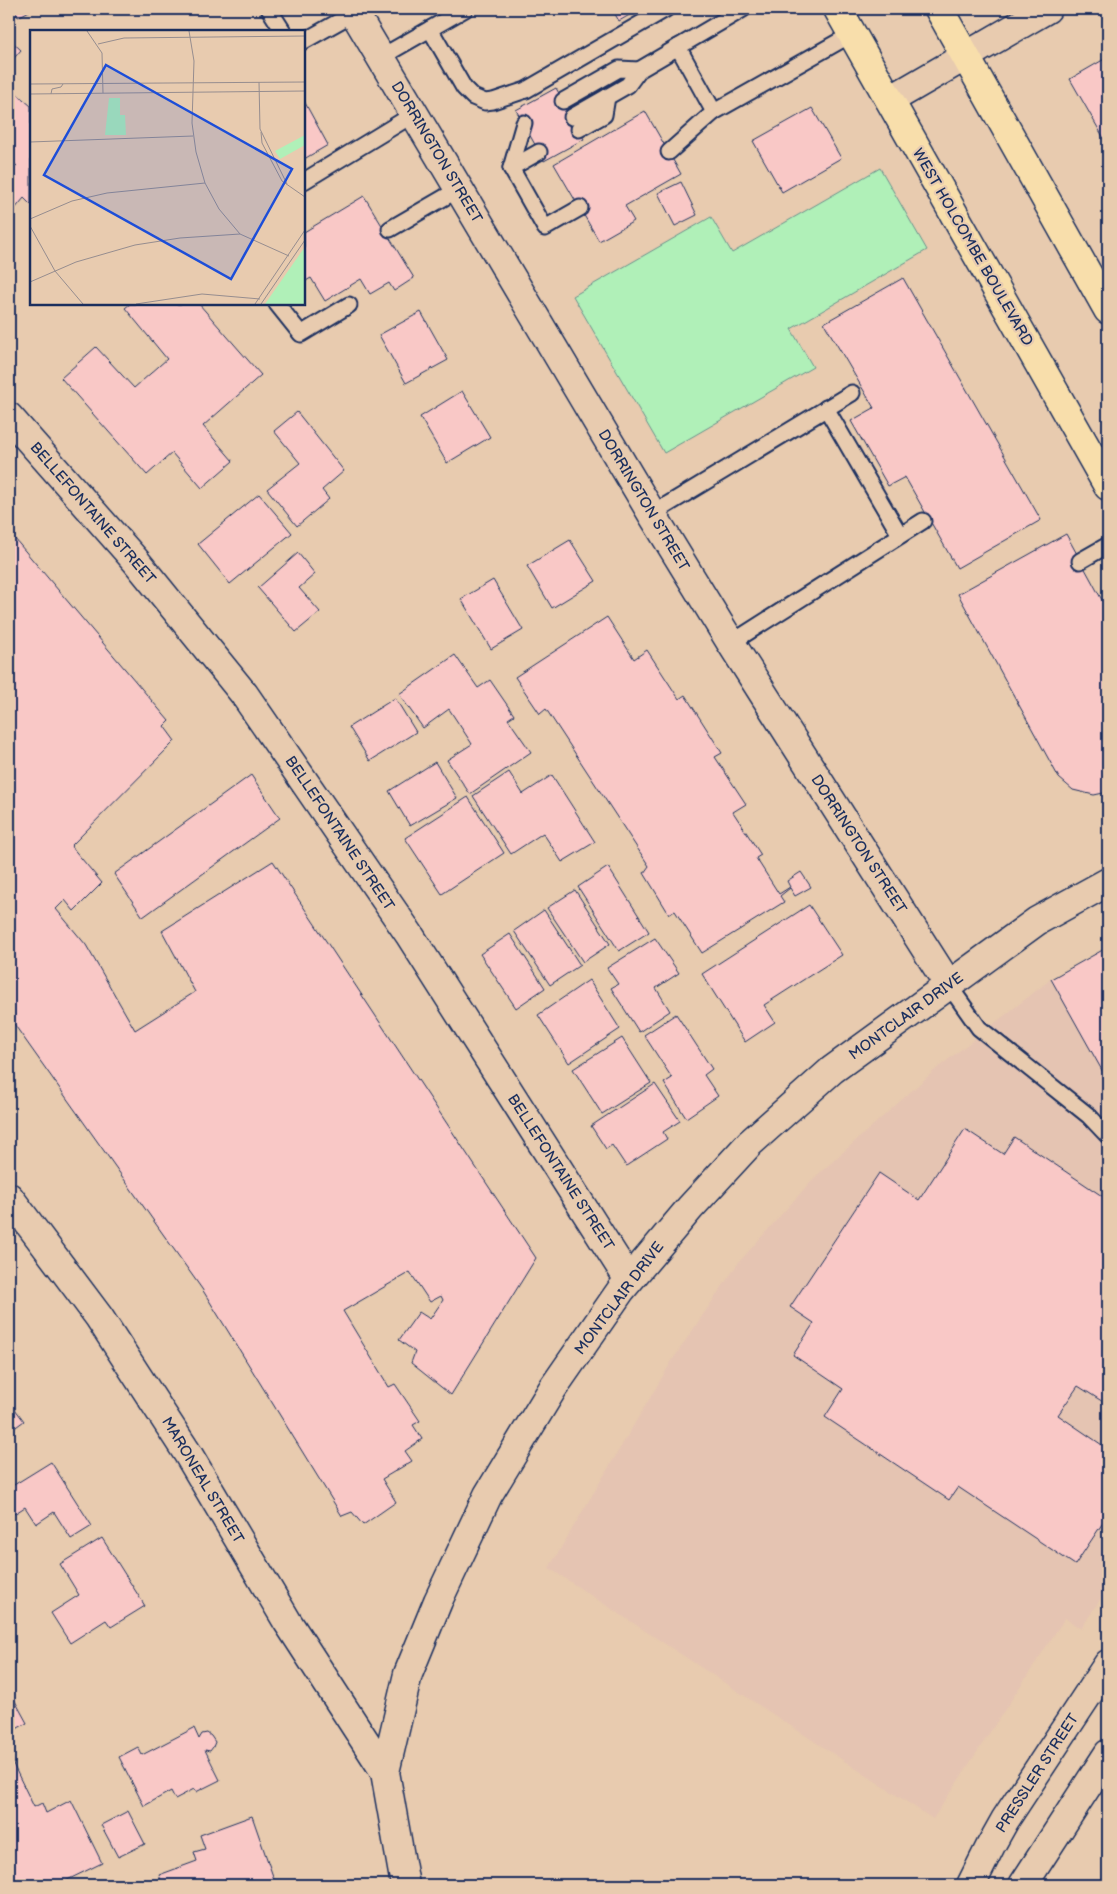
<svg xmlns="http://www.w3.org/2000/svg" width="1117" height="1894" font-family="'Balsamiq Sans',sans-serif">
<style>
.built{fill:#e5c4b2}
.green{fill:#b0f0b8;stroke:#66908b}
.building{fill:#f9c8c6;stroke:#1b2f5e}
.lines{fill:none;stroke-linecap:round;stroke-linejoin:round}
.lane-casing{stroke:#1b2f5e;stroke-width:19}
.street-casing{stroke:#1b2f5e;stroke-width:31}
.primary-casing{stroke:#1b2f5e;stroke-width:31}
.lane{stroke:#e8cbaf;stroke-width:15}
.street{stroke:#e8cbaf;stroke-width:28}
.primary{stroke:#f8deab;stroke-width:28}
.labels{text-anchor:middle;stroke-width:4.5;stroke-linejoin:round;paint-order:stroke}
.street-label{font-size:15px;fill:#1b2f5e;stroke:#e8cbaf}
.inset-road{fill:none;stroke:#968d8f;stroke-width:1}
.view{fill:#1d4ed8;fill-opacity:0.15;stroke:#1d4ed8;stroke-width:2.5}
.inset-edge{fill:none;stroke:#1b2f5e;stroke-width:2.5}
</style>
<rect width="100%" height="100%" fill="#e8cbaf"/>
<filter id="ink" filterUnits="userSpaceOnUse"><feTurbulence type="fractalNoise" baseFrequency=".02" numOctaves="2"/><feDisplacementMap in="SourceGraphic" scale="10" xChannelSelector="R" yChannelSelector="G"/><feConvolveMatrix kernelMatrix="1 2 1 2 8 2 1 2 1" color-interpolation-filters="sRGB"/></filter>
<g filter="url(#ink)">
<path class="built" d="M 1051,979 L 1108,1081 L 1108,1587 L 1081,1629 L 1065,1618 L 933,1819 L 549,1568 L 673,1359 L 739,1262 L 813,1179 L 935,1070 Z"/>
<path class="green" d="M 880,168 L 927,250 L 791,329 L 813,367 L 664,453 L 573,296 L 711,217 L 732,253 Z"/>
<g class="building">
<path d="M 13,9 L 33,9 L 18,17 Z"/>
<path d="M 612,9 L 640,9 L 619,21 Z"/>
<path d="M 9,39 L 21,50 L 9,64 Z"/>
<path d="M 1108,57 L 1108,140 L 1106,142 L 1070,79 Z"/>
<path d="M 9,87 L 31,106 L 31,205 L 24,198 L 9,216 L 9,175 L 17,166 L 9,158 Z"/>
<path d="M 556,88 L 584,139 L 544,161 L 516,110 Z"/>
<path d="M 304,101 L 328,145 L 304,159 Z"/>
<path d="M 812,108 L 841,158 L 782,192 L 753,141 Z"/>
<path d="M 645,111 L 681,174 L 625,206 L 634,221 L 599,241 L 554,164 Z"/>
<path d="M 681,182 L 697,215 L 675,226 L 658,193 Z"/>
<path d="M 364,196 L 414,278 L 394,291 L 389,283 L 370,294 L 361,279 L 325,301 L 311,278 L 304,282 L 304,232 Z"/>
<path d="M 903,278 L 1041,520 L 957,568 L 905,477 L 888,486 L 851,421 L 874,408 L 824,323 Z"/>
<path d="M 130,304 L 199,304 L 261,375 L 203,426 L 233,461 L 202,488 L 172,453 L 147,475 L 61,378 L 96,347 L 134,388 L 167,359 L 125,308 Z"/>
<path d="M 421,312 L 448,360 L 406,383 L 379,335 Z"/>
<path d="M 462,391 L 490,437 L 447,463 L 420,417 Z"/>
<path d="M 297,412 L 344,471 L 322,490 L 329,499 L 297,526 L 267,489 L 300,463 L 274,431 Z"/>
<path d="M 259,494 L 292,533 L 230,584 L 198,544 Z"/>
<path d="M 9,532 L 169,721 L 164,726 L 175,741 L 71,846 L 102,883 L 74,911 L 65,900 L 56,909 L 86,945 L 135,1030 L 195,992 L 162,931 L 273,861 L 536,1258 L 451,1395 L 411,1363 L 415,1352 L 399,1340 L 419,1312 L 430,1319 L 443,1300 L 441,1296 L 430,1302 L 410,1272 L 343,1311 L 389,1387 L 395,1384 L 420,1421 L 413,1425 L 422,1439 L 405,1451 L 412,1461 L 382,1479 L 396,1502 L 363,1525 L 352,1512 L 342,1516 L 202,1289 L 9,1017 Z"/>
<path d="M 1066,534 L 1108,611 L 1108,792 L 1094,795 L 1073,790 L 1059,778 L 958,594 Z"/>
<path d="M 570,540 L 596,581 L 552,608 L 527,566 Z"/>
<path d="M 298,553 L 315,574 L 299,588 L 320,612 L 296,632 L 258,588 Z"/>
<path d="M 493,580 L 523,630 L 491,649 L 461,599 Z"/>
<path d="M 607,617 L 634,659 L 647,650 L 679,699 L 685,695 L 722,753 L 715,757 L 746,804 L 733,812 L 761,855 L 756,858 L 779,894 L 790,887 L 787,881 L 801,872 L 811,887 L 795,896 L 790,888 L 780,896 L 784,902 L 702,953 L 675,911 L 669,914 L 644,873 L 649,866 L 546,709 L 540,714 L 515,677 Z"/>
<path d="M 455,655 L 478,688 L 490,680 L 514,715 L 508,719 L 531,752 L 470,794 L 447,760 L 472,744 L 449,709 L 423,728 L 399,694 Z"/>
<path d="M 395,698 L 416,732 L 370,761 L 349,727 Z"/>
<path d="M 435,762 L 457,798 L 410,826 L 389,791 Z"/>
<path d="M 509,772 L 523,794 L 552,775 L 595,842 L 562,862 L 543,833 L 511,854 L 473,796 Z"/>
<path d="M 251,775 L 280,818 L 143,917 L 114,874 Z"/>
<path d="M 468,797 L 504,853 L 442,894 L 405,838 Z"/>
<path d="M 608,867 L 649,932 L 619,951 L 578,887 Z"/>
<path d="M 575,890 L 610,944 L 583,962 L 547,908 Z"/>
<path d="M 809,905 L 842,955 L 764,1005 L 775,1022 L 745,1042 L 702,974 Z"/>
<path d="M 544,910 L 580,965 L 550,985 L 514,931 Z"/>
<path d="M 510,934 L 545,988 L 516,1008 L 480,954 Z"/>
<path d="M 655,938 L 679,973 L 656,988 L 670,1011 L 639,1032 L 611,988 L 618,984 L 607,968 Z"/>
<path d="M 1108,947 L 1108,1081 L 1051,979 Z"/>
<path d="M 589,980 L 620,1029 L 569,1063 L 538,1015 Z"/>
<path d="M 676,1014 L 712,1069 L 704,1075 L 718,1096 L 686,1118 L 664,1083 L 672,1078 L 644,1035 Z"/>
<path d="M 622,1038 L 651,1083 L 602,1114 L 573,1069 Z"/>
<path d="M 655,1084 L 680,1121 L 663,1132 L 667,1139 L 626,1166 L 612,1145 L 606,1149 L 591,1126 Z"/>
<path d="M 965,1129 L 1003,1154 L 1014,1137 L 1108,1200 L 1108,1405 L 1078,1386 L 1058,1415 L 1108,1449 L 1108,1515 L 1075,1565 L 958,1487 L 949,1500 L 825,1417 L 843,1389 L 793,1355 L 814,1323 L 790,1307 L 879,1173 L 919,1200 Z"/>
<path d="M 9,1401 L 24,1421 L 9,1432 Z"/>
<path d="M 51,1462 L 92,1526 L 71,1539 L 54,1512 L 36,1524 L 25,1507 L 14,1514 L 9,1506 L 9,1488 Z"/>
<path d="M 102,1538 L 145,1606 L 111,1627 L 106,1620 L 70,1643 L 51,1613 L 79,1595 L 60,1564 Z"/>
<path d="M 9,1690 L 27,1723 L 9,1733 Z"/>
<path d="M 194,1728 L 199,1739 L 202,1734 L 207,1733 L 211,1736 L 215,1742 L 213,1747 L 210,1751 L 205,1750 L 220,1780 L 196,1792 L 194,1789 L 175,1799 L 171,1791 L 144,1806 L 119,1757 L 138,1747 L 142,1755 Z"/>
<path d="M 11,1760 L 34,1807 L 42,1803 L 46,1813 L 71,1800 L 102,1863 L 57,1885 L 9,1885 L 9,1761 Z"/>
<path d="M 128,1811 L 145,1844 L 118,1857 L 101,1825 Z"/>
<path d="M 252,1816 L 276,1885 L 163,1885 L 159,1875 L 197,1861 L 194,1852 L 205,1849 L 200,1835 Z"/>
</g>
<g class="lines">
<defs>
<g id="lane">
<path d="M 269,9 L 283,31"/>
<path d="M 430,29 L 464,88 L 473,97 L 485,102 L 493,101 L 526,90 L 666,9"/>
<path d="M 304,41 L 354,13"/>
<path d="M 678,47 L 714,112 L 852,34"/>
<path d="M 381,57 L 465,9"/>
<path d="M 563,101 L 619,69 L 639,70"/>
<path d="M 572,117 L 628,85 L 639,70 L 743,9"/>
<path d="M 524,123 L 511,168 L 545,228 L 580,208"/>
<path d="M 579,129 L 604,115 L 607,97"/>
<path d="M 669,152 L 714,112"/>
<path d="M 511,168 L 539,152"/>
<path d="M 304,181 L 414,114"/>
<path d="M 390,229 L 459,189"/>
<path d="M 277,304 L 301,334 L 349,305"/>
<path d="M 826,408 L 900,535"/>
<path d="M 652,514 L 852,393"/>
<path d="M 1080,561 L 1108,545"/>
<path d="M 731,643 L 923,521"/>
<path d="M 948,984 L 979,1028 L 1089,1116 L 1108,1136"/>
</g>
<g id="street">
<path d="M 352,9 L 652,514 L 731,643 L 948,984"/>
<path d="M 890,100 L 1047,9"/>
<path d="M 9,417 L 136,561 L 244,694 L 409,934 L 629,1280"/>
<path d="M 9,1197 L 99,1317 L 188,1454 L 287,1621 L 385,1772"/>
<path d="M 405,1885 L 385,1772 L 408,1674 L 438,1601 L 488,1495 L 553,1388 L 621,1290 L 690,1208 L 750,1143 L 832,1070 L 1037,921 L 1108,882"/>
<path d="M 971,1885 L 991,1845 L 1005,1820 L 1108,1664"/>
<path d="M 1023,1885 L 1108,1754"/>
</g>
<g id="primary">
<path d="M 838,9 L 1108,486"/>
<path d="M 939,9 L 1108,310"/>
</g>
</defs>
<use href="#lane" class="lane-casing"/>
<use href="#street" class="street-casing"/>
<use href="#primary" class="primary-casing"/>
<use href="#lane" class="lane"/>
<use href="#street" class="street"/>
<use href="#primary" class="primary"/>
</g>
</g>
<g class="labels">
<g class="street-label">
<text transform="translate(437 152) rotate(59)" y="5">DORRINGTON STREET</text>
<text transform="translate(973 247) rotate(60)" y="5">WEST HOLCOMBE BOULEVARD</text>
<text transform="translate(644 500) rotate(59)" y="5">DORRINGTON STREET</text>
<text transform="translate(93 513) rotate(49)" y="5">BELLEFONTAINE STREET</text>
<text transform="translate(340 833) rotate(56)" y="5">BELLEFONTAINE STREET</text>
<text transform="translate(859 844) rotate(57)" y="5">DORRINGTON STREET</text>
<text transform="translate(906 1016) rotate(-36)" y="5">MONTCLAIR DRIVE</text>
<text transform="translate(561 1172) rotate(57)" y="5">BELLEFONTAINE STREET</text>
<text transform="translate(619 1298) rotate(-53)" y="5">MONTCLAIR DRIVE</text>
<text transform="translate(203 1480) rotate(59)" y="5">MARONEAL STREET</text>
<text transform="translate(1037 1773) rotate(-57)" y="5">PRESSLER STREET</text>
</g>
</g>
<g transform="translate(30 30)">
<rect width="275" height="275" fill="#e8cbaf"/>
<path d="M 79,68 L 90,68 L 90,85 L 95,85 L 96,105 L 75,105 ZM 275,105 L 275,115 L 250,129 L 245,121 ZM 275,217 L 275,274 L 235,274 L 272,221 Z" fill="#b0f0b8"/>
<path class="inset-road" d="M 57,1 L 72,23 L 73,63M 159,1 L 164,31 L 162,93 L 166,122 L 175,153 L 189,179 L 210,204 L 259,226M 68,14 L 94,8 L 275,6M 229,52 L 230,99 L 257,154M 0,54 L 275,52M 0,64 L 275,61M 21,64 L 22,59 L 31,57 L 33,54M 231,102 L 232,113 L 252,151 L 275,167M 0,112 L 163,106M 0,189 L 42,171 L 77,163 L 175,153M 0,196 L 25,241 L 53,274M 0,252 L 46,232 L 105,215 L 150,208 L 210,204M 106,274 L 172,264 L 230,269M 225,274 L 275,200M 231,274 L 275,210"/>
<path class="view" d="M 76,35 L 262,139 L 201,249 L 14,145 Z"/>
<rect width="275" height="275" class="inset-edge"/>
</g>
<rect width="1117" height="1894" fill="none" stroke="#e8cbaf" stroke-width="30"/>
<rect x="15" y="15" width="1087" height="1864" fill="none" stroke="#1b2f5e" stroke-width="2" filter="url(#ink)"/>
</svg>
